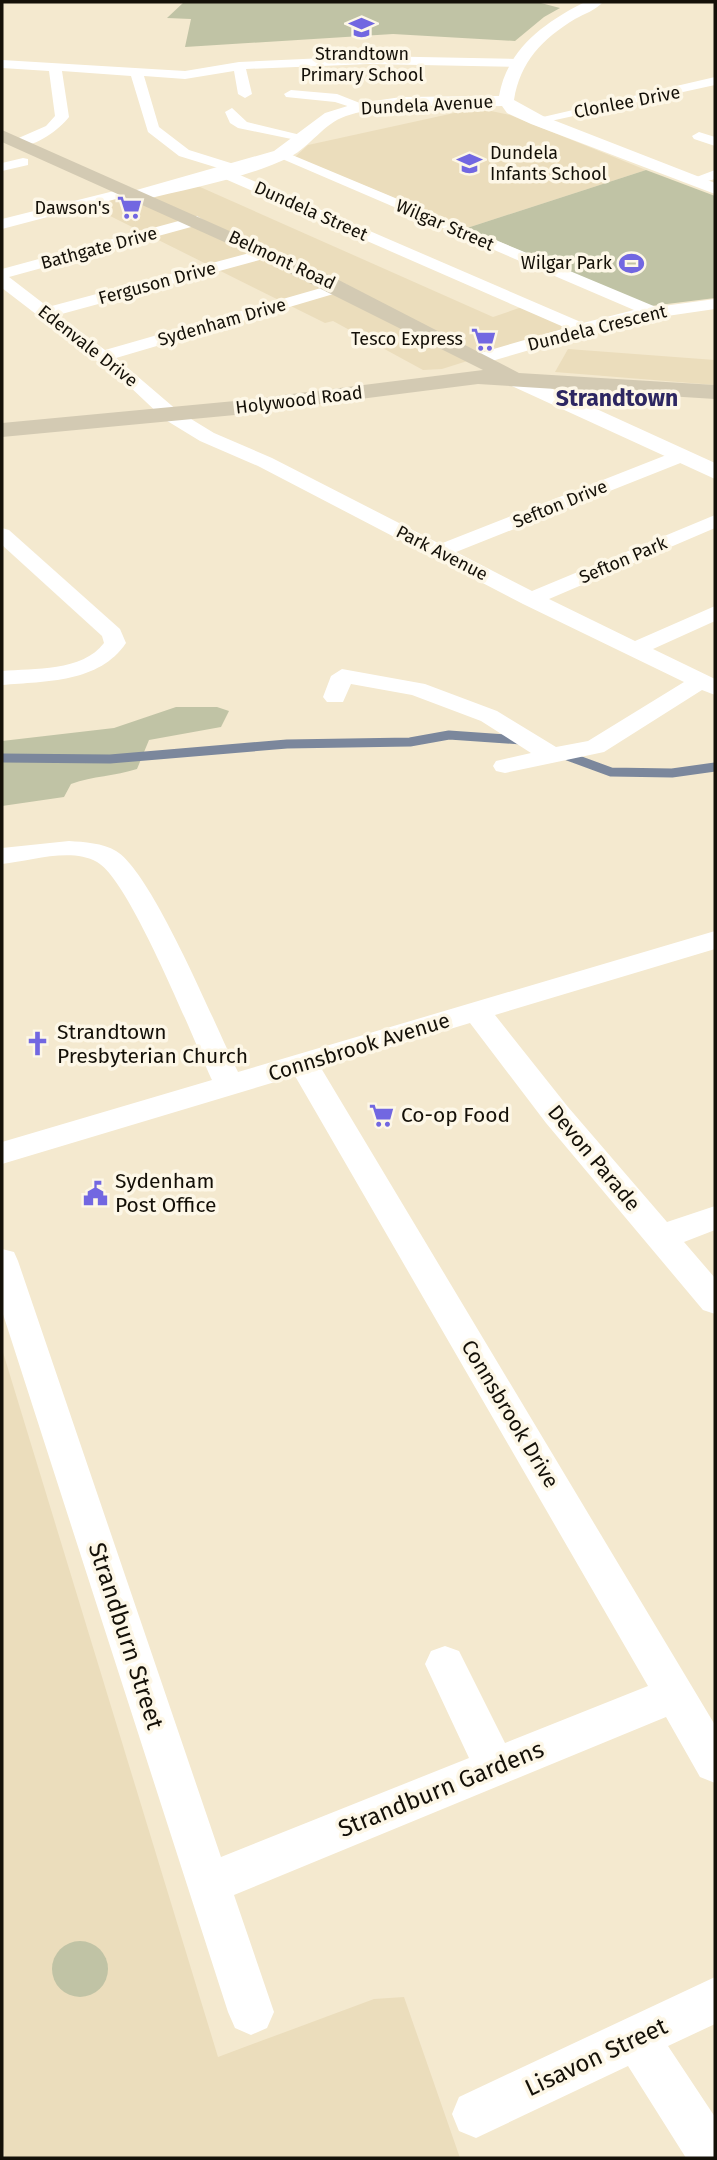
<svg xmlns="http://www.w3.org/2000/svg" width="717" height="2160" font-family="'Fira Sans',sans-serif">
<style>
.built{fill:#ebddbc}
.green{fill:#c0c3a5}
.lines{fill:none;stroke-linecap:round;stroke-linejoin:round}
.stream{stroke:#7b879c;stroke-width:9}
.minor{fill:#fff;fill-rule:evenodd}
.tertiary{fill:#fff;fill-rule:evenodd}
.secondary{fill:#d3cab3;fill-rule:evenodd}
.labels{text-anchor:middle;stroke-width:7;stroke-linejoin:round;paint-order:stroke}
.far-poi-label{font-size:18px;fill:#141008;stroke:#fdf7e7;text-anchor:end}
.far-street-label{font-size:18px;fill:#141008;stroke:#fdf7e7}
.poi-label{font-size:21px;fill:#141008;stroke:#fdf7e7;text-anchor:start}
.street-label{font-size:21px;fill:#141008;stroke:#fdf7e7}
.far-district-label{font-size:23px;font-weight:bold;fill:#2d2762;stroke:#fdf7e7}
.near-street-label{font-size:24px;fill:#141008;stroke:#fdf7e7}
</style>
<rect width="100%" height="100%" fill="#f4e9cf"/>
<g class="built">
<path d="M 477,108 L 510,115 L 646,170 L 467,228 L 295,157 L 308,145 Z"/>
<path d="M 182,179 L 493,317 L 522,307 L 569,329 L 442,369 L 423,370 L 333,321 L 325,323 L 88,205 Z"/>
<path d="M 568,349 L 715,360 L 715,385 L 555,372 Z"/>
<path d="M 2,1349 L 218,2057 L 374,1999 L 404,1997 L 460,2158 L 5,2158 L 2,2139 Z"/>
</g>
<g class="green">
<path d="M 184,2 L 537,2 L 560,8 L 544,17 L 515,41 L 393,34 L 185,47 L 191,19 L 167,18 Z"/>
<path d="M 646,170 L 715,196 L 715,298 L 651,306 L 467,228 Z"/>
<path d="M 176,707 L 217,707 L 229,711 L 221,727 L 149,740 L 137,769 C 115,776 93,776 71,784 L 64,797 L 2,806 L 2,741 L 114,728 Z"/>
<circle cx="80" cy="1969" r="28"/>
</g>
<g class="lines">
<g class="stream">
<path d="M 562,754 L 611,772 L 672,773 L 715,767"/>
<path d="M 2,758 L 110,759 L 287,744 L 410,742 L 449,735 L 521,740"/>
</g>
<g class="minor">
<path d="M 369,56 L 517,59 L 523,63 L 517,67 L 369,64 L 246,69 L 252,94 L 245,98 L 238,94 L 234,71 L 185,79 L 144,76 L 159,127 L 189,150 L 237,165 L 239,168 L 233,172 L 583,323 L 634,310 L 273,155 L 285,152 L 656,307 L 715,299 L 715,309 L 626,322 L 485,363 L 473,363 L 470,359 L 473,355 L 566,328 L 216,175 L 214,172 L 218,168 L 179,156 L 148,132 L 131,76 L 62,71 L 69,117 C 58,131 33,149 14,146 L 14,140 L 46,126 L 55,116 L 49,71 L 2,68 L 2,60 L 185,71 L 239,62 Z"/>
<path d="M 715,77 L 715,85 L 537,124 L 530,120 Z"/>
<path d="M 291,90 L 337,94 L 370,107 L 363,111 L 335,102 L 286,97 L 284,94 Z"/>
<path d="M 232,108 L 247,122 L 313,138 L 306,142 L 238,128 L 230,123 L 225,112 Z"/>
<path d="M 699,132 L 715,137 L 715,146 L 694,139 L 692,136 Z"/>
<path d="M 23,158 L 28,159 L 28,165 L 2,171 L 2,163 Z"/>
<path d="M 715,170 L 715,179 L 693,185 L 686,181 Z"/>
<path d="M 130,187 L 137,191 L 135,194 L 2,229 L 2,219 Z"/>
<path d="M 197,216 L 205,221 L 202,224 L 9,277 L 48,307 L 268,248 L 276,253 L 274,256 L 58,315 L 105,350 L 335,284 L 347,284 L 347,290 L 116,358 L 178,411 L 214,433 L 272,458 L 440,544 L 674,452 L 688,452 L 691,456 L 688,460 L 456,552 L 532,591 L 715,515 L 715,528 L 549,599 L 635,641 L 715,606 L 715,621 L 653,649 L 715,679 L 715,695 L 702,690 L 604,752 L 505,773 L 496,771 L 493,766 L 496,761 L 531,753 L 481,721 L 412,695 L 351,684 L 343,702 L 327,702 L 323,697 L 331,676 L 342,669 L 425,684 L 497,711 L 556,747 L 588,741 L 684,682 L 523,604 L 258,466 L 200,441 L 164,419 L 127,384 L 2,288 L 2,269 Z"/>
<path d="M 2,528 L 9,530 L 120,629 L 126,643 C 99,683 46,681 2,685 L 2,671 C 34,668 82,672 104,643 L 102,636 L 2,545 Z"/>
<path d="M 69,841 C 84,842 103,843 116,851 C 153,873 216,1028 238,1072 L 715,931 L 715,949 L 495,1015 L 568,1107 L 667,1222 L 715,1206 L 715,1230 L 684,1242 L 715,1278 L 715,1314 L 703,1310 L 546,1123 L 470,1023 L 321,1068 L 715,1725 L 715,1783 L 700,1777 L 666,1717 L 234,1895 L 274,2012 L 267,2028 L 251,2035 L 235,2028 L 228,2012 L 2,1311 L 2,1249 L 14,1252 L 18,1261 L 221,1857 L 469,1758 L 425,1664 L 431,1651 L 445,1646 L 459,1651 L 505,1743 L 648,1686 L 295,1076 L 2,1164 L 2,1142 L 212,1080 C 193,1039 130,880 97,862 C 71,847 30,861 2,864 L 2,848 Z"/>
<path d="M 715,1977 L 715,2024 L 668,2046 L 715,2117 L 715,2158 L 686,2158 L 628,2066 L 476,2138 L 459,2131 L 452,2114 L 459,2097 Z"/>
</g>
<g class="tertiary">
<path d="M 585,2 L 603,2 C 596,10 584,14 575,19 C 542,39 520,62 514,100 L 543,116 L 715,183 L 715,194 L 531,124 L 507,113 L 502,106 C 451,108 395,100 346,116 C 323,124 311,146 290,157 C 245,179 189,188 140,201 L 131,195 L 133,191 L 274,151 L 325,113 L 354,104 L 401,97 L 499,96 C 507,49 545,22 585,2 Z"/>
<path d="M 511,370 L 715,463 L 715,479 L 503,382 L 500,377 Z"/>
</g>
<path class="secondary" d="M 2,130 L 329,275 L 519,373 L 715,385 L 715,399 L 478,384 L 235,415 L 2,437 L 2,423 L 235,401 L 483,370 L 251,254 L 2,142 Z"/>
</g>
<defs>
<symbol id="school-bare" viewBox="-9 -9 18 18"><path d="M0-5L7-2L0 1L-7-2ZM-4 1L0 2.5L4 1V4Q0 6-4 4Z" fill="#7267e1" stroke="#fdf7e7" stroke-width="2.5" paint-order="stroke"/></symbol>
<symbol id="supermarket-bare" viewBox="-9 -9 18 18"><path d="M-6-5.5h2.5l.6 2H6L4.5 2H-2.5L-4.4-4H-6ZM-1.5 3.2a1.3 1.3 0 1 0 .1 0ZM3 3.2a1.3 1.3 0 1 0 .1 0Z" fill="#7267e1" stroke="#fdf7e7" stroke-width="2.5" paint-order="stroke"/></symbol>
<symbol id="stadium-bare" viewBox="-9 -9 18 18"><path d="M0-5a6.5 5 0 1 0 0 10a6.5 5 0 1 0 0-10ZM-3.5-1.8h7v3.6h-7Z" fill="#7267e1" stroke="#fdf7e7" stroke-width="2.5" paint-order="stroke"/></symbol>
<symbol id="church-bare" viewBox="-9 -9 18 18"><path d="M-1.2-6h2.4v3.5h3.3v2.4h-3.3V6h-2.4V-.1h-3.3v-2.4h3.3Z" fill="#7267e1" stroke="#fdf7e7" stroke-width="2.5" paint-order="stroke"/></symbol>
<symbol id="civic-bare" viewBox="-9 -9 18 18"><path d="M-.6-6.5H3V-4.5H.6V-3L4-1V1h2V6H-6V1h2V-1L-.6-3ZM-1.2 2.5V6h2.4V2.5Z" fill="#7267e1" stroke="#fdf7e7" stroke-width="2.5" paint-order="stroke"/></symbol>
</defs>
<g fill-rule="evenodd">
<use href="#school-bare" x="344" y="10" width="35" height="35"/>
<use href="#school-bare" x="452" y="146" width="35" height="35"/>
<use href="#supermarket-bare" x="112" y="190" width="35" height="35"/>
<use href="#stadium-bare" x="614" y="246" width="35" height="35"/>
<use href="#supermarket-bare" x="466" y="322" width="35" height="35"/>
<use href="#church-bare" x="20" y="1026" width="35" height="35"/>
<use href="#supermarket-bare" x="364" y="1098" width="35" height="35"/>
<use href="#civic-bare" x="78" y="1176" width="35" height="35"/>
</g>
<g class="labels">
<g class="far-poi-label">
<text x="362" y="60" text-anchor="middle">Strandtown<tspan x="362" dy="21">Primary School</tspan></text>
<text x="490" y="159" text-anchor="start">Dundela<tspan x="490" dy="21">Infants School</tspan></text>
<text x="110" y="214">Dawson's</text>
<text x="612" y="269">Wilgar Park</text>
<text x="463" y="345">Tesco Express</text>
</g>
<g class="far-street-label">
<text transform="translate(627 102) rotate(-11)" y="6">Clonlee Drive</text>
<text transform="translate(427 105) rotate(-3)" y="6">Dundela Avenue</text>
<text transform="translate(311 211) rotate(24)" y="6">Dundela Street</text>
<text transform="translate(445 225) rotate(23)" y="6">Wilgar Street</text>
<text transform="translate(99 248) rotate(-15)" y="6">Bathgate Drive</text>
<text transform="translate(282 260) rotate(25)" y="6">Belmont Road</text>
<text transform="translate(157 283) rotate(-15)" y="6">Ferguson Drive</text>
<text transform="translate(222 322) rotate(-16)" y="6">Sydenham Drive</text>
<text transform="translate(597 328) rotate(-14)" y="6">Dundela Crescent</text>
<text transform="translate(88 346) rotate(38)" y="6">Edenvale Drive</text>
<text transform="translate(299 400) rotate(-7)" y="6">Holywood Road</text>
<text transform="translate(560 504) rotate(-22)" y="6">Sefton Drive</text>
<text transform="translate(442 553) rotate(27)" y="6">Park Avenue</text>
<text transform="translate(623 560) rotate(-23)" y="6">Sefton Park</text>
</g>
<g class="poi-label">
<text x="57" y="1039">Strandtown<tspan x="57" dy="24">Presbyterian Church</tspan></text>
<text x="401" y="1122">Co-op Food</text>
<text x="115" y="1188">Sydenham<tspan x="115" dy="24">Post Office</tspan></text>
</g>
<g class="street-label">
<text transform="translate(359 1047) rotate(-17)" y="7">Connsbrook Avenue</text>
<text transform="translate(594 1158) rotate(50)" y="7">Devon Parade</text>
<text transform="translate(510 1414) rotate(59)" y="7">Connsbrook Drive</text>
</g>
<g class="far-district-label">
<text x="617" y="406">Strandtown</text>
</g>
<g class="near-street-label">
<text transform="translate(126 1636) rotate(72)" y="8">Strandburn Street</text>
<text transform="translate(441 1789) rotate(-22)" y="8">Strandburn Gardens</text>
<text transform="translate(596 2057) rotate(-25)" y="8">Lisavon Street</text>
</g>
</g>
<rect width="717" height="2160" fill="none" stroke="#141008" stroke-width="7"/>
</svg>
